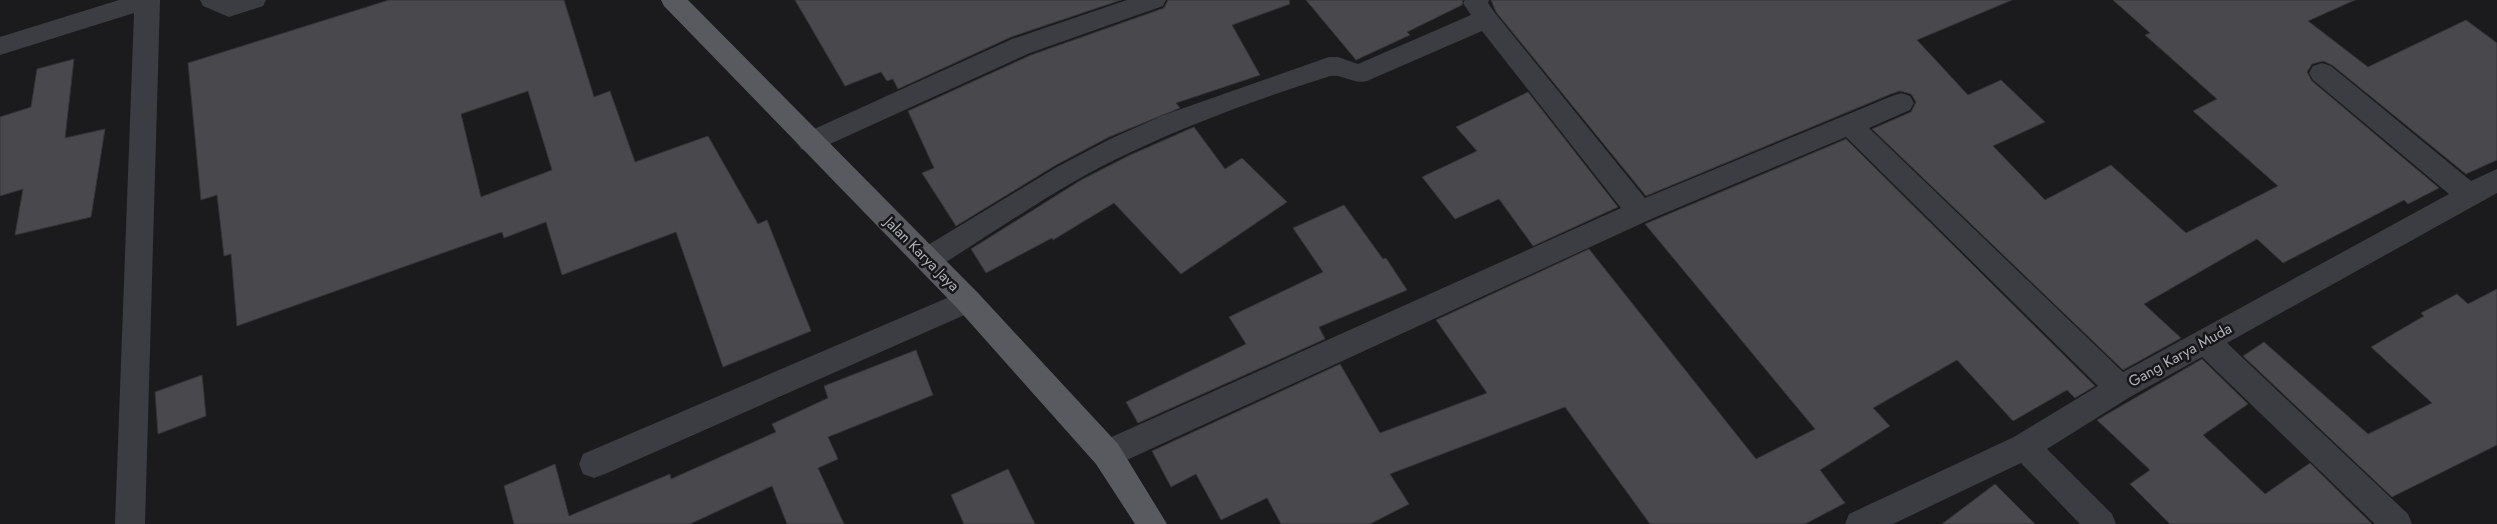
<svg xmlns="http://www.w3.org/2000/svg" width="2497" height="524" font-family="Jost,sans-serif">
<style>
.building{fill:#48484d;stroke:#353539;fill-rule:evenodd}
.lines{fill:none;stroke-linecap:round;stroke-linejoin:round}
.minor{fill:#3c3d42;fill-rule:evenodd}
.major{fill:#595a60;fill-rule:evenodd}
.labels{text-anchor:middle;stroke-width:5;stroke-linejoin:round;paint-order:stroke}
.street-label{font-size:15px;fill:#afb2bb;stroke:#161618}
</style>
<rect width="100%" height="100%" fill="#1b1b1d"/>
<g class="building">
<path d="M 389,0 L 564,0 L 594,97 L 610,91 L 635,162 L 708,136 L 758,224 L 767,220 L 811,331 L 723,367 L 676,232 L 562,275 L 546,222 L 504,238 L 502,232 L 237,326 L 231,254 L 224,256 L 217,195 L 201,200 L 188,63 ZM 528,91 L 552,170 L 481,197 L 461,114 Z"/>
<path d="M 795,0 L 1121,0 L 1011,37 L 898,89 L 893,79 L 887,81 L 881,72 L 845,86 Z"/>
<path d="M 1168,0 L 1289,0 L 1290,4 L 1232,25 L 1260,75 L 1176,103 L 1180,108 L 1109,137 L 1056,165 L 956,226 L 922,173 L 934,168 L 908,111 L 1031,55 L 1164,8 Z"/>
<path d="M 1306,0 L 1463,0 L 1462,5 L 1407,32 L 1410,35 L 1356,60 Z"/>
<path d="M 1491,0 L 2012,0 L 1917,40 L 1968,95 L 2001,80 L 2045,122 L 1993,146 L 2045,200 L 2111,165 L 2186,233 L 2278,186 L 2193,111 L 2217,99 L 2145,35 L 2150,33 L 2113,0 L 2355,0 L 2308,21 L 2368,67 L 2466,20 L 2497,43 L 2497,160 L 2466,174 L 2332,65 L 2323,61 L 2312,64 L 2307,72 L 2312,81 L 2439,188 L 2408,204 L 2404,200 L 2283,263 L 2257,239 L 2144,304 L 2181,338 L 2123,370 L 1872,129 L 1911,112 L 1916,102 L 1911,94 L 1900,91 L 1891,94 L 1646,196 L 1496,12 Z"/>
<path d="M 74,59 L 65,138 L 105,129 L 91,217 L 15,235 L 23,189 L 0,196 L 0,117 L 31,107 L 37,69 Z"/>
<path d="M 1528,92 L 1618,207 L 1533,246 L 1499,199 L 1455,219 L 1422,177 L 1477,151 L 1456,127 Z"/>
<path d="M 1194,127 L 1225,169 L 1242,158 L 1287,202 L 1181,274 L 1114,203 L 1053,240 L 1052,238 L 986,273 L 971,249 L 1081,180 L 1130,155 Z"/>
<path d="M 1846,139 L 2095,386 L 2075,398 L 2067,390 L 2013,421 L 1957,360 L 1873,408 L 1890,426 L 1820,470 L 1845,503 L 1805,524 L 1650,524 L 1565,407 L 1390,474 L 1409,504 L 1370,524 L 1281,524 L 1267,498 L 1221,520 L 1196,474 L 1171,487 L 1152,451 L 1340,364 L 1380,433 L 1487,393 L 1436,320 L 1589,249 L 1756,459 L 1815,429 L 1645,224 Z"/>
<path d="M 1344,205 L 1383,259 L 1386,258 L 1407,290 L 1319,327 L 1325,339 L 1138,423 L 1126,402 L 1246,344 L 1229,317 L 1323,272 L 1293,228 Z"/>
<path d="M 2497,289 L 2497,445 L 2392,497 L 2243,356 L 2264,342 L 2368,434 L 2432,403 L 2371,347 L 2424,316 L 2421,313 L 2457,294 L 2468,304 Z"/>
<path d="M 916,350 L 933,395 L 828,437 L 838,459 L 818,468 L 844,524 L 787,524 L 772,486 L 690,524 L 514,524 L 504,486 L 555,464 L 569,516 L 670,474 L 671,479 L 776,432 L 772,424 L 828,398 L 824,386 Z"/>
<path d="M 2202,359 L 2248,404 L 2203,435 L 2265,494 L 2310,463 L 2372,524 L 2170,524 L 2130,484 L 2150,470 L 2097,420 Z"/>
<path d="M 202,375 L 206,416 L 158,434 L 155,392 Z"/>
<path d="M 1008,469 L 1035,524 L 964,524 L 951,495 Z"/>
<path d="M 1995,484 L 2035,524 L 1942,524 Z"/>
</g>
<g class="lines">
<g class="minor">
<path d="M 119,0 L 160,0 L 145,524 L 115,524 L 134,13 L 0,55 L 0,37 Z"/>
<path d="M 200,0 L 266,0 L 263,6 L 229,17 L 203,6 Z"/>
<path d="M 1127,0 L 1166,0 L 1163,6 L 1030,53 L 819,149 L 810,152 L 801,149 L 797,142 L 801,135 L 1012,39 Z"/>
<path d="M 1465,0 L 1489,0 L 1488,3 L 1495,13 L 1645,198 L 1892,96 L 1901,93 L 1910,96 L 1914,103 L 1910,110 L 1869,128 L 2123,372 L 2449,194 L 2313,80 L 2309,73 L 2313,66 L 2322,63 L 2331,66 L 2471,181 L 2497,169 L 2497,193 L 2227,343 L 2408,514 L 2412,524 L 2375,524 L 2202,357 L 2130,397 L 2047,449 L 2112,514 L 2116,524 L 2080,524 L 2021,463 L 1893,524 L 1845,524 L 1849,514 L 2014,437 L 2098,386 L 1846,137 L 1649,220 L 1118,464 L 1107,468 L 1096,464 L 1092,454 L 1096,444 L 1621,208 L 1482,31 L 1367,81 C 1352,85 1341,72 1327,77 C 1261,98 1193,123 1129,153 C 1062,184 1001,228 938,267 L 928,270 L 918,267 L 914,259 L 918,251 L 1057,167 L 1110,139 L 1164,115 L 1329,57 L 1338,57 L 1358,64 L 1471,15 L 1463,3 Z"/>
<path d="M 968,289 L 978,293 L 982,301 L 978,309 L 605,474 L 594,478 L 583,474 L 579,464 L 583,454 Z"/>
</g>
<path class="major" d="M 661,0 L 688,0 L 978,293 L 1118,444 L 1167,524 L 1135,524 L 1096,464 L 958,309 L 664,6 Z"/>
</g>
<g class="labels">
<g class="street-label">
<text transform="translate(922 254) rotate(45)" y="5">Jalan Karya Jaya</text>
<text transform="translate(2180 355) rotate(-29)" y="5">Gang Karya Muda</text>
</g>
</g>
</svg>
